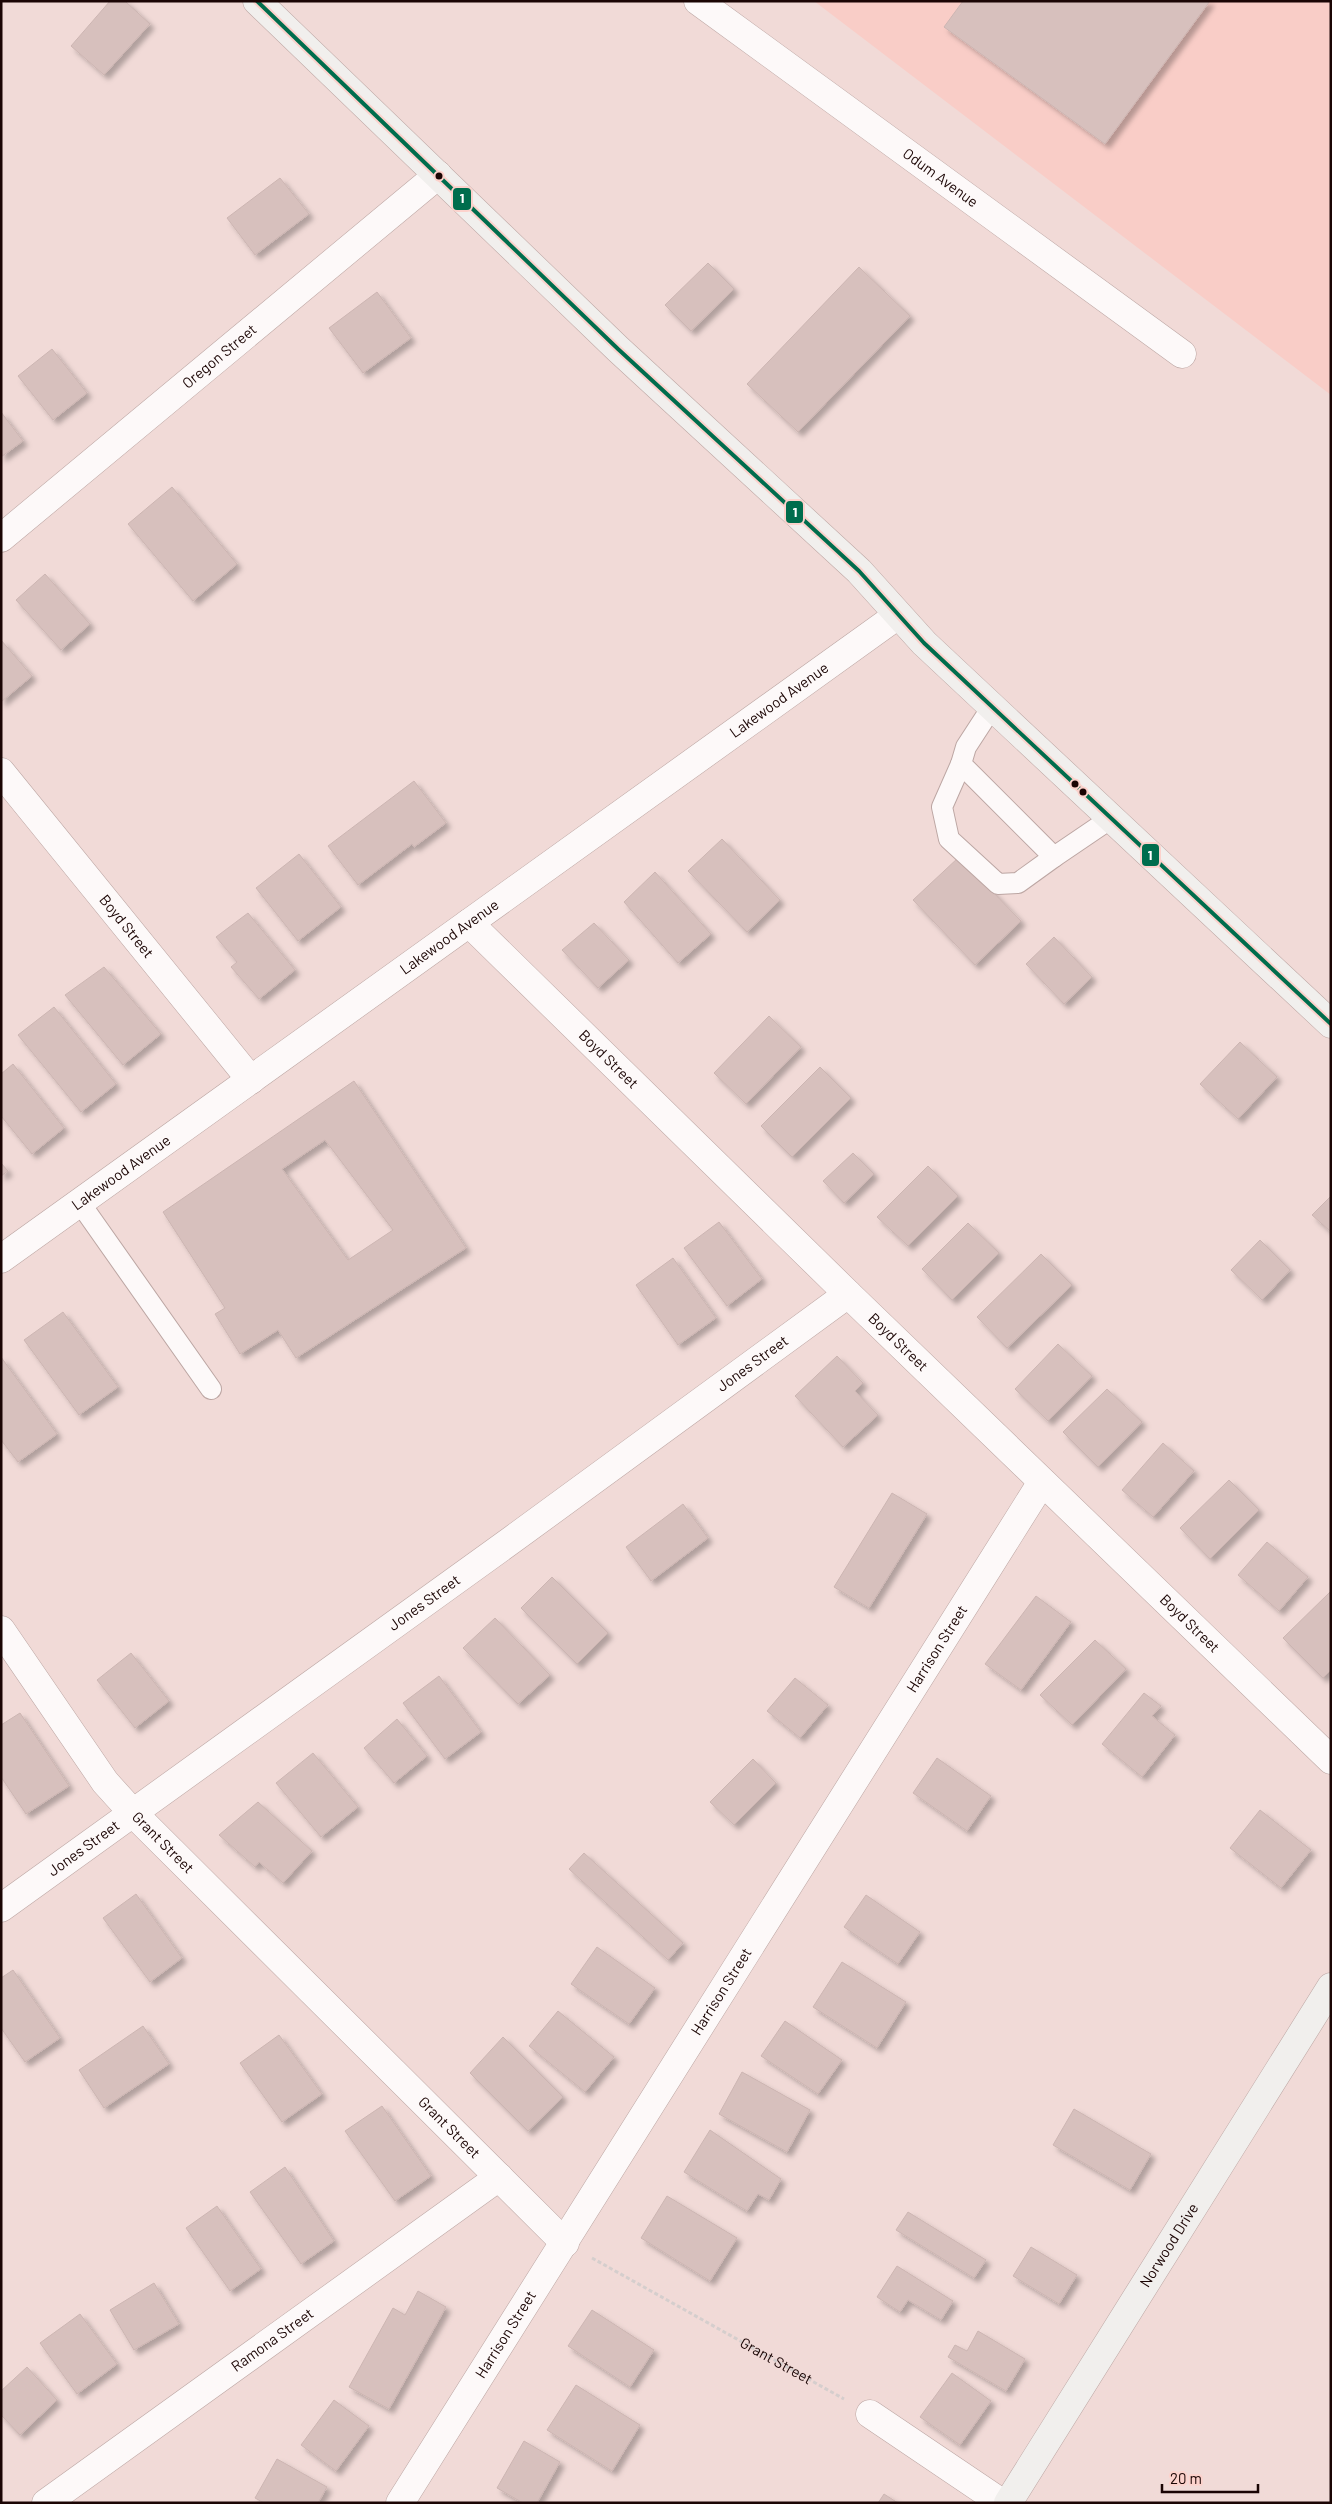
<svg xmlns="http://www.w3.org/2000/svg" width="1332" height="2504" font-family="Barlow,sans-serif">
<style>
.built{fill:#f9cdc7}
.building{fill:#d7c0bd;stroke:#ccb5b2;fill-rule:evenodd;filter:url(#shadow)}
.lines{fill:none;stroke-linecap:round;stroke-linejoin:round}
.lane-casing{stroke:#bca6a3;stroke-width:22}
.street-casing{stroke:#bca6a3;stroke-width:29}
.secondary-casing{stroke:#bca6a3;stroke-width:29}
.path{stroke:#d5cecd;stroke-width:3;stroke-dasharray:4 2.5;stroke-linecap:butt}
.lane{stroke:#fdf9f9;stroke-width:20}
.street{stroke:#fdf9f9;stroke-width:28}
.secondary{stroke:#f1efed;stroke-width:28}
.bus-1-casing{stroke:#fcd2cc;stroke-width:8}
.bus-1{stroke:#006d4d;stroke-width:4}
.bus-dot{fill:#1b0504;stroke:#fcd2cc;stroke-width:2}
.labels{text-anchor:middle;stroke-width:5;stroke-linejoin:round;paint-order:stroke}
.street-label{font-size:15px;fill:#1b0504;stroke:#fcd2cc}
.line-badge{stroke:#fcd2cc;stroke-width:2}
.badge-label{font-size:14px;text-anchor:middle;font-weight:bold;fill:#fff}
</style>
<defs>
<filter id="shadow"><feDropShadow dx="4.5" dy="4.5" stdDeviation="2.5" flood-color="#0004"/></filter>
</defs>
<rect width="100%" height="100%" fill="#f1dad7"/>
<path class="built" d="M 814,1 L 1331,1 L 1331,395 Z"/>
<g class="building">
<path d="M 110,1 L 125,1 L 150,24 L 104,75 L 71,46 Z"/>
<path d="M 963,1 L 1210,1 L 1105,144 L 944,27 Z"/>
<path d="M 280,178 L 309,214 L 255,255 L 227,218 Z"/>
<path d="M 708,263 L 734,289 L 691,331 L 665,305 Z"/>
<path d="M 859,267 L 910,316 L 798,432 L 747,384 Z"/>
<path d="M 377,292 L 411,338 L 363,373 L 329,328 Z"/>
<path d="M 52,349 L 87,393 L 53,420 L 18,376 Z"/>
<path d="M 1,412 L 23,441 L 1,457 Z"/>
<path d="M 172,487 L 237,564 L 193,601 L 128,524 Z"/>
<path d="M 45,574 L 90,624 L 61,650 L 16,600 Z"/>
<path d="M 1,640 L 32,676 L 1,702 Z"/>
<path d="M 414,781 L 446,823 L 414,847 L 412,844 L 358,885 L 328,846 Z"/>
<path d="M 722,839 L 780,900 L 747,932 L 688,871 Z"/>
<path d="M 299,854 L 341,907 L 298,941 L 256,888 Z"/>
<path d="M 959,857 L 1021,921 L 975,965 L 913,900 Z"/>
<path d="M 655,872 L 711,934 L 678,963 L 624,902 Z"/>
<path d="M 248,913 L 295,970 L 259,999 L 231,967 L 237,962 L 216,937 Z"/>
<path d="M 594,923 L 629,960 L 598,988 L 562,950 Z"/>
<path d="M 1054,937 L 1092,977 L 1064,1004 L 1026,964 Z"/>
<path d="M 104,967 L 161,1034 L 123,1065 L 65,995 Z"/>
<path d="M 54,1007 L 116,1084 L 81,1112 L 18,1035 Z"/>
<path d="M 769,1016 L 801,1047 L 746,1104 L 714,1073 Z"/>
<path d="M 1240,1042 L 1277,1077 L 1238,1119 L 1200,1084 Z"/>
<path d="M 13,1064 L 64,1128 L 32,1154 L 1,1116 L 1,1074 Z"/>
<path d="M 820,1067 L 851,1098 L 792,1157 L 761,1126 Z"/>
<path d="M 354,1081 L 466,1248 L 296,1358 L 278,1330 L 240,1354 L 215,1314 L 225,1308 L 163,1212 ZM 325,1140 L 393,1230 L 348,1260 L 282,1169 Z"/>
<path d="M 853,1153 L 874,1174 L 844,1203 L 823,1181 Z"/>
<path d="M 1,1163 L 8,1171 L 1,1176 Z"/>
<path d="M 928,1166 L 958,1196 L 908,1246 L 877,1217 Z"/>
<path d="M 1331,1196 L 1331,1232 L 1312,1215 Z"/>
<path d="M 719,1222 L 762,1279 L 727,1306 L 684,1248 Z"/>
<path d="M 968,1223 L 999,1253 L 952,1300 L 922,1269 Z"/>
<path d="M 1260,1240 L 1290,1270 L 1262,1300 L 1231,1270 Z"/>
<path d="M 1041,1254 L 1072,1285 L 1007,1348 L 977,1317 Z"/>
<path d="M 673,1258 L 716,1318 L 678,1345 L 636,1285 Z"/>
<path d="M 63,1312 L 118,1387 L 79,1415 L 24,1340 Z"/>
<path d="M 1058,1344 L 1092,1376 L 1048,1421 L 1015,1389 Z"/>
<path d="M 837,1356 L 863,1383 L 855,1391 L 878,1415 L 843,1447 L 795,1396 Z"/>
<path d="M 1,1357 L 57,1434 L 18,1462 L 1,1440 Z"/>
<path d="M 1107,1389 L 1142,1422 L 1098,1467 L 1063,1432 Z"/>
<path d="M 1163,1443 L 1194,1471 L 1153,1517 L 1122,1490 Z"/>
<path d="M 1229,1480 L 1259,1510 L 1210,1559 L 1180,1528 Z"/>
<path d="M 892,1493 L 927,1514 L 869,1608 L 834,1587 Z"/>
<path d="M 683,1504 L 708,1538 L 651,1581 L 626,1547 Z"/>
<path d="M 1267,1542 L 1308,1577 L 1279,1611 L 1238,1575 Z"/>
<path d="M 552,1577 L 608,1633 L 577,1664 L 521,1608 Z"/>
<path d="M 1330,1592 L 1331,1670 L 1323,1678 L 1283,1638 Z"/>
<path d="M 1036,1596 L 1071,1622 L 1021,1690 L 985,1664 Z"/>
<path d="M 495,1618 L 550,1675 L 518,1704 L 463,1648 Z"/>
<path d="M 1095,1640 L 1126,1669 L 1072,1725 L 1040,1695 Z"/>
<path d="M 131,1653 L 169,1701 L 135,1728 L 97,1680 Z"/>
<path d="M 439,1676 L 481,1732 L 445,1759 L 403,1703 Z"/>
<path d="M 795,1678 L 828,1705 L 800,1738 L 767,1711 Z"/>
<path d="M 1144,1693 L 1161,1706 L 1152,1716 L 1175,1735 L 1142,1777 L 1102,1744 Z"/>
<path d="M 20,1713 L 69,1786 L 26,1814 L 1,1777 L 1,1725 Z"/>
<path d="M 397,1719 L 427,1756 L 394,1783 L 364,1748 Z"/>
<path d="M 313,1753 L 358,1807 L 321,1837 L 276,1783 Z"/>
<path d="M 937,1758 L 991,1796 L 967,1831 L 913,1793 Z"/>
<path d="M 753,1759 L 776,1783 L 734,1825 L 710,1802 Z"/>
<path d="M 258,1802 L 312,1851 L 283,1883 L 259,1862 L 255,1867 L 219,1835 Z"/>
<path d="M 1260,1810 L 1311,1850 L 1281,1888 L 1230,1848 Z"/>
<path d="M 584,1853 L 683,1943 L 668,1960 L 569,1869 Z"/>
<path d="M 136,1894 L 182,1958 L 150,1982 L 103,1918 Z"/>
<path d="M 866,1895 L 920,1932 L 898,1964 L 844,1927 Z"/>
<path d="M 597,1947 L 655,1988 L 629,2024 L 571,1984 Z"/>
<path d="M 842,1962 L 906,2002 L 877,2048 L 813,2007 Z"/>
<path d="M 13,1970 L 60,2038 L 25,2062 L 1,2028 L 1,1978 Z"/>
<path d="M 558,2011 L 614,2057 L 585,2092 L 529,2046 Z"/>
<path d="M 785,2021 L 842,2060 L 818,2094 L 761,2056 Z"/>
<path d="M 143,2026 L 169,2064 L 104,2108 L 79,2070 Z"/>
<path d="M 279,2035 L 322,2094 L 282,2122 L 240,2063 Z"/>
<path d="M 503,2037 L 563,2097 L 528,2131 L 470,2073 Z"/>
<path d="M 742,2072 L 810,2110 L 787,2152 L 719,2114 Z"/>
<path d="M 382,2106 L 431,2176 L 395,2201 L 345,2131 Z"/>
<path d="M 1074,2109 L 1151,2154 L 1130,2190 L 1053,2145 Z"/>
<path d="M 710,2130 L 781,2179 L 769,2200 L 758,2194 L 747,2211 L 684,2172 Z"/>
<path d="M 285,2167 L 334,2241 L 301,2264 L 250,2192 Z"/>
<path d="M 667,2196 L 737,2238 L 710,2281 L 641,2238 Z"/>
<path d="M 217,2206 L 261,2269 L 230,2291 L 186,2228 Z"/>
<path d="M 908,2212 L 986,2260 L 974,2278 L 896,2230 Z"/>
<path d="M 1031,2247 L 1077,2275 L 1059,2304 L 1013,2276 Z"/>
<path d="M 897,2266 L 953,2301 L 941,2320 L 908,2300 L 900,2312 L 877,2297 Z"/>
<path d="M 154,2283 L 179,2324 L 134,2350 L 110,2310 Z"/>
<path d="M 418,2291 L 446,2307 L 389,2409 L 349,2387 L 393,2308 L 405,2315 Z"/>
<path d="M 592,2310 L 654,2350 L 630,2387 L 568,2346 Z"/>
<path d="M 80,2314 L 117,2364 L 77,2394 L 40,2343 Z"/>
<path d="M 978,2331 L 1025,2359 L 1006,2391 L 948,2357 L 955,2345 L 967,2351 Z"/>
<path d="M 27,2367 L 57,2400 L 20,2435 L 1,2415 L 1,2391 Z"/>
<path d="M 952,2373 L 991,2401 L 960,2445 L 920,2417 Z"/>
<path d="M 576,2385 L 640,2425 L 612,2471 L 547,2430 Z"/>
<path d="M 334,2400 L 369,2426 L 336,2471 L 301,2445 Z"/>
<path d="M 524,2441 L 560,2462 L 537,2503 L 523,2503 L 497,2488 Z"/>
<path d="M 277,2459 L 327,2487 L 318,2503 L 264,2503 L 255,2498 Z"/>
<path d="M 884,2494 L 898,2503 L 878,2503 Z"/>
</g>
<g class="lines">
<defs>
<g id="lane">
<path d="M 992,707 L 966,747 L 961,764 L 1054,857 L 1110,819"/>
<path d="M 961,764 L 942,807 L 949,839 L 998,884 L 1018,883 L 1054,857"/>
<path d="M 80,1203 L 211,1389"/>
</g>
<g id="street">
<path id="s2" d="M 698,1 L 1182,354"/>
<path id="s3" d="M 1,538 L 438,175"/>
<path id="s4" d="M 1,772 L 251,1080"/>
<path id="s5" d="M 469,923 L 848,1294 L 1331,1760"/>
<path id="s6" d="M 1,1259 L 898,615"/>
<path id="s7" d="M 1,1630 L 105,1782 L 133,1813 L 565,2243"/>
<path id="s8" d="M 1,1908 L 513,1539 L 848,1294"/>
<path d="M 870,2414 L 1002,2503"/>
<path id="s9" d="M 46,2503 L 499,2177"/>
<path id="s10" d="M 400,2503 L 1042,1482"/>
</g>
<g id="secondary">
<path d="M 257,1 L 618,349 L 859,571 L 924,643 L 1331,1024"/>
<path id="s11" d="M 1008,2503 L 1331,1987"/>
</g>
</defs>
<use href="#lane" class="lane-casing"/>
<use href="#street" class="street-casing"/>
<use href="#secondary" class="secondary-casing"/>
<path class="path" id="s1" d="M 592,2258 L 844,2399"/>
<use href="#lane" class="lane"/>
<use href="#street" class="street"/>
<use href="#secondary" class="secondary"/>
<defs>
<path id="bus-1" d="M 257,1 L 618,349 L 859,571 L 924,643 L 1331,1024"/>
</defs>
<use href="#bus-1" class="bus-1-casing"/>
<use href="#bus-1" class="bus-1"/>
</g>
<g class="bus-dot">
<circle cx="439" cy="176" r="4.5"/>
<circle cx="1075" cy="784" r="4.5"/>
<circle cx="1083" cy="792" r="4.5"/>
</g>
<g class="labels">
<g class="street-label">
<text dy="5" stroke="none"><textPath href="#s2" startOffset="300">Odum Avenue</textPath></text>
<text dy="5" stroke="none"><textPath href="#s3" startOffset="284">Oregon Street</textPath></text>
<text dy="5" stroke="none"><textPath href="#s6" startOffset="958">Lakewood Avenue</textPath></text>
<text dy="5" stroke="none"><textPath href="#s4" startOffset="199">Boyd Street</textPath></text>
<text dy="5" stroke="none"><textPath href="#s6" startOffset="552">Lakewood Avenue</textPath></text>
<text dy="5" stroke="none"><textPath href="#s5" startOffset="195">Boyd Street</textPath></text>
<text dy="5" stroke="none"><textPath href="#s6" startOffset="148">Lakewood Avenue</textPath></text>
<text dy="5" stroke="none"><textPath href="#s5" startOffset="600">Boyd Street</textPath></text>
<text dy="5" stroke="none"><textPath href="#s8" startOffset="928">Jones Street</textPath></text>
<text dy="5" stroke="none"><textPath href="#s8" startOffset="522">Jones Street</textPath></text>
<text dy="5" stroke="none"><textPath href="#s5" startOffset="1005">Boyd Street</textPath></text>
<text dy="5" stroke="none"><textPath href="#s10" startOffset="1009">Harrison Street</textPath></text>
<text dy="5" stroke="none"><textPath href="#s7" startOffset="268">Grant Street</textPath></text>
<text dy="5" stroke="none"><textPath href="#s8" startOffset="102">Jones Street</textPath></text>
<text dy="5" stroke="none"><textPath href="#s10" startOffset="604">Harrison Street</textPath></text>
<text dy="5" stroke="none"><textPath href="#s7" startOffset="672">Grant Street</textPath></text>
<text dy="5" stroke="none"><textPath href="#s11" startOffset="304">Norwood Drive</textPath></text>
<text dy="5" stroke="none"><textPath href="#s10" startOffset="199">Harrison Street</textPath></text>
<text dy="5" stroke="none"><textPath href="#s9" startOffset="279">Ramona Street</textPath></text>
<text dy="5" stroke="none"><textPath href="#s1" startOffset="211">Grant Street</textPath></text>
</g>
</g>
<g class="line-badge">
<rect x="452" y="187" width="20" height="24" rx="5" fill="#006d4d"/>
<rect x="785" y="500" width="19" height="24" rx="5" fill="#006d4d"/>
<rect x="1141" y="843" width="19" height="24" rx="5" fill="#006d4d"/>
</g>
<g class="badge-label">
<text x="462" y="203">1</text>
<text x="795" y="517">1</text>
<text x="1150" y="860">1</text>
</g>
<rect width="1332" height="2504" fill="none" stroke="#1b0504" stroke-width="5"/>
<path d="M1162 2484v8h96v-8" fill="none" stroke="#1b0504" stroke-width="2.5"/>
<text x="1170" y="2484" font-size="15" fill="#1b0504" stroke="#fcd2cc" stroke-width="4" paint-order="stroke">20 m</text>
</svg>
